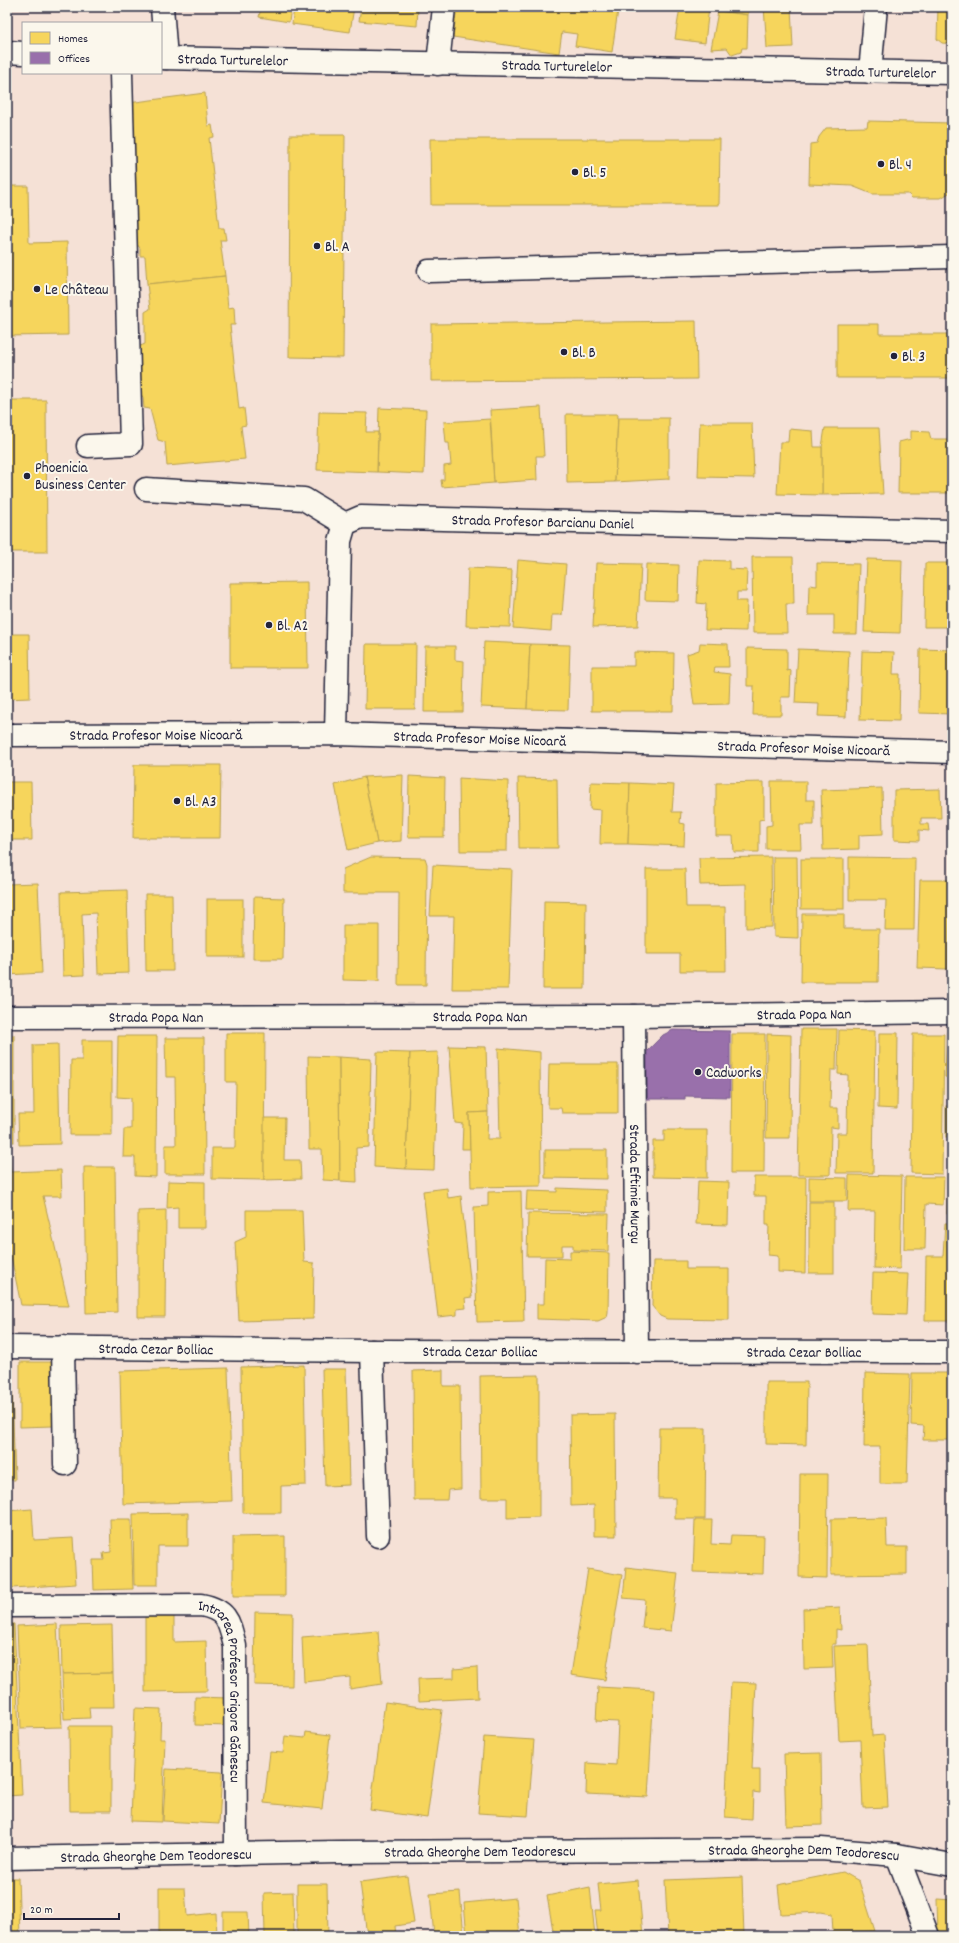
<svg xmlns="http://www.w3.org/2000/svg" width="959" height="1943" font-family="Dekko,sans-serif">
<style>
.homes{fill:#f6d55c;stroke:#b69f52}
.offices{fill:#9970ab;stroke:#755989}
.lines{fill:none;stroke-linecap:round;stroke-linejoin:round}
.minor-casing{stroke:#22223b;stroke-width:25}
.minor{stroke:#fbf7ec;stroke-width:22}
.poi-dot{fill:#22223b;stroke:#fbf7ec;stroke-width:1.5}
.labels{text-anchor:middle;stroke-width:4;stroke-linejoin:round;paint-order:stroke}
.street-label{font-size:15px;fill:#22223b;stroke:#fbf7ec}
.poi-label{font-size:15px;fill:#22223b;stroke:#fbf7ec;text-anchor:start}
</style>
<rect width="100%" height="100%" fill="#f5e1d6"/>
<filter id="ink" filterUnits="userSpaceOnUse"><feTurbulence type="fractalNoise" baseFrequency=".025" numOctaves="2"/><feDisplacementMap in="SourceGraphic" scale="8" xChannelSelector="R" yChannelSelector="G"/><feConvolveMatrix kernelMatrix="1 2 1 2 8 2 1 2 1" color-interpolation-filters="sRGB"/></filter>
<g filter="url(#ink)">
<g class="homes">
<path d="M 261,7 L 291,7 L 289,22 L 259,17 Z"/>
<path d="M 294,7 L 354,7 L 350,32 L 292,24 Z"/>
<path d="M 361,7 L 418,7 L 417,26 L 359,21 Z"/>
<path d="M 457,7 L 599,7 L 618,10 L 612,52 L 575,46 L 577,34 L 562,32 L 559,53 L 453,37 Z"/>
<path d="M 680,7 L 709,7 L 705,43 L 675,39 Z"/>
<path d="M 719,7 L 749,7 L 748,15 L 718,11 Z"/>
<path d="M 764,7 L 791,7 L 793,47 L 767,48 Z"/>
<path d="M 938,7 L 952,7 L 952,44 L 942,43 L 937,39 Z"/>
<path d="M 718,11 L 748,15 L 747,48 L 742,48 L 741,52 L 732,55 L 727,48 L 711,49 Z"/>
<path d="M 205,93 L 208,126 L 212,125 L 214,137 L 209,138 L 219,228 L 224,228 L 226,240 L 220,240 L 225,276 L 147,284 L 145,256 L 140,256 L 140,248 L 136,243 L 128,103 Z"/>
<path d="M 868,121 L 952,123 L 952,191 L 941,198 L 912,198 L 908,194 L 872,194 L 852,186 L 809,184 L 810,144 L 817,143 L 819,137 L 826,128 L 867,127 Z"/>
<path d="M 290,135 L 345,135 L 343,358 L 289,357 Z"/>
<path d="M 430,139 L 720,139 L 719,205 L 431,205 Z"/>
<path d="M 7,186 L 28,186 L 29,243 L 67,242 L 68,335 L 7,336 Z"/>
<path d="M 225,276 L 228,308 L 234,307 L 235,325 L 230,325 L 239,409 L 244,408 L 246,425 L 241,426 L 245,459 L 167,466 L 165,442 L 158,440 L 150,409 L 144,408 L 143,397 L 140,393 L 138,347 L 145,344 L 145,312 L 150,309 L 147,284 Z"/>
<path d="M 696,321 L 697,379 L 431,381 L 431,324 Z"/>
<path d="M 837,324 L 879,324 L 879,334 L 950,334 L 950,324 L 952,324 L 952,378 L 837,378 Z"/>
<path d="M 7,400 L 46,400 L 47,552 L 7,552 Z"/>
<path d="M 541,407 L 544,456 L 536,456 L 537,480 L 494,483 L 490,410 Z"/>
<path d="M 379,408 L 426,410 L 424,474 L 377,472 Z"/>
<path d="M 319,412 L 367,413 L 366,432 L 378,432 L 377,472 L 317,470 Z"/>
<path d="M 566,414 L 618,414 L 615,482 L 567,483 Z"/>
<path d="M 618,418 L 669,418 L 669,479 L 615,482 Z"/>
<path d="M 490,419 L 494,483 L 442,487 L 441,480 L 444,480 L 444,466 L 451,465 L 449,443 L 446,443 L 444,422 Z"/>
<path d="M 700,423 L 752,423 L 754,478 L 698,477 Z"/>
<path d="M 825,428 L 879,428 L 883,494 L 822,495 L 822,447 Z"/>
<path d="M 789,429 L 813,431 L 814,447 L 822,447 L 822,495 L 777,494 L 780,442 L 788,442 Z"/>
<path d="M 911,431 L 929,432 L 931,439 L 949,439 L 950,493 L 898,493 L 899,442 L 911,439 Z"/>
<rect x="950" y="450" width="2" height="43"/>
<path d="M 752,557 L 793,557 L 794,604 L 786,604 L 787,633 L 753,633 Z"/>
<path d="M 867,559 L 902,560 L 900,633 L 864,632 Z"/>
<path d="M 518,560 L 566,564 L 562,615 L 552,615 L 551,631 L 513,628 Z"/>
<path d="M 699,560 L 729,561 L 729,569 L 747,570 L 746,592 L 737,592 L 737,601 L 747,601 L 746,631 L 705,630 L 706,604 L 697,603 Z"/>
<path d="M 596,563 L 641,564 L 638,626 L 593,627 Z"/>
<path d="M 817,563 L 859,564 L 857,634 L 834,634 L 834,615 L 808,615 L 809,585 L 817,586 Z"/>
<path d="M 925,563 L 952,563 L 952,627 L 924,627 Z"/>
<path d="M 646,564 L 679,565 L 678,601 L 645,600 Z"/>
<path d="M 468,568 L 512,570 L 510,627 L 466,626 Z"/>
<path d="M 307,582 L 308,668 L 230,668 L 230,583 Z"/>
<path d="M 7,634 L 29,634 L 30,698 L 7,699 Z"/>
<path d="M 484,642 L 530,644 L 527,709 L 481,707 Z"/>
<path d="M 700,643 L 728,644 L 729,667 L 715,667 L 714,672 L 730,674 L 729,704 L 694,705 L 687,654 L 699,650 Z"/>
<path d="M 366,644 L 416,644 L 415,709 L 365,709 Z"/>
<path d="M 530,644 L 570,645 L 568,710 L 527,709 Z"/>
<path d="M 425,646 L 455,646 L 455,660 L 464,661 L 463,712 L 424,712 Z"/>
<path d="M 747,648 L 787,649 L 787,671 L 791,670 L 790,697 L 781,697 L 781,715 L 753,715 L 754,686 L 747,686 Z"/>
<path d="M 798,649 L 849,651 L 846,717 L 818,716 L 819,704 L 795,703 Z"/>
<path d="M 920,649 L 952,650 L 952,714 L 919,713 Z"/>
<path d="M 862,651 L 894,652 L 893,674 L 900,674 L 899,721 L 860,720 Z"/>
<path d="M 634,652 L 674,653 L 673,711 L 592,711 L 592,666 L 634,666 Z"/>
<path d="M 134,765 L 221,765 L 220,838 L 133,838 Z"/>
<path d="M 403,775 L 401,841 L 377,843 L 364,777 Z"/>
<path d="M 409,776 L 445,778 L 444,837 L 408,837 Z"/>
<path d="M 364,777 L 377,843 L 348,850 L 335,785 Z"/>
<path d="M 459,778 L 508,781 L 507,851 L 460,851 Z"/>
<path d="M 518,778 L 557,779 L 558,848 L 519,848 Z"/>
<path d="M 771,781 L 806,781 L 806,800 L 814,800 L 814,825 L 800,825 L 801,849 L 766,849 L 766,826 L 772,825 Z"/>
<path d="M 7,782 L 31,782 L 32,840 L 7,840 Z"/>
<path d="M 591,782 L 630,783 L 628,844 L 600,844 L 601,810 L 590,809 Z"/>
<path d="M 764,782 L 764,819 L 759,820 L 759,852 L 734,852 L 733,836 L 716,836 L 716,783 Z"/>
<path d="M 630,783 L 674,785 L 672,812 L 681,812 L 680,823 L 685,824 L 684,846 L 628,844 Z"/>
<path d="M 882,788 L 883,834 L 859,835 L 859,849 L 823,850 L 821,790 Z"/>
<path d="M 940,789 L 941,818 L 921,818 L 921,824 L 928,824 L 929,831 L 919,830 L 919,841 L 894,840 L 894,790 Z"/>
<path d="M 371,857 L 425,858 L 427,864 L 426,985 L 398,985 L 399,893 L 343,893 L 343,869 Z"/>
<path d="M 771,857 L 772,927 L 746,928 L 746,884 L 700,885 L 699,858 Z"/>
<path d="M 773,857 L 797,857 L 798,938 L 774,937 Z"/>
<path d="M 849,857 L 915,858 L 914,930 L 885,930 L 886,900 L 849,900 Z"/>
<rect x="801" y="859" width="43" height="50"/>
<path d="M 433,865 L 512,869 L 508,989 L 452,989 L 454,916 L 430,916 Z"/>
<path d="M 646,869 L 685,869 L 686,907 L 725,907 L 726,971 L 680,971 L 680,954 L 646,954 Z"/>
<path d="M 920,880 L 951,880 L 948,969 L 917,968 Z"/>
<path d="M 38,883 L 42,973 L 7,975 L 7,884 Z"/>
<path d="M 127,890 L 129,973 L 98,974 L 96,913 L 82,914 L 84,975 L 63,976 L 61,892 Z"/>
<path d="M 145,894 L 172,894 L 173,971 L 146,971 Z"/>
<path d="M 254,897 L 284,898 L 283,959 L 253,959 Z"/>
<rect x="207" y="899" width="36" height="58"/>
<path d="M 544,901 L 586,902 L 585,989 L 543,989 Z"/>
<path d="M 802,914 L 844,914 L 844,929 L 879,929 L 878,982 L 801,982 Z"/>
<path d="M 343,925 L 379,925 L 379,981 L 343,980 Z"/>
<path d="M 801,1029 L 837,1029 L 836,1070 L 831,1070 L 830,1108 L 838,1108 L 838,1128 L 831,1127 L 830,1175 L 798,1175 Z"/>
<path d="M 839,1030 L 875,1031 L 873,1173 L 836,1173 L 837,1133 L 847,1133 L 848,1075 L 838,1074 Z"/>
<path d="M 947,1032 L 952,1032 L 952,1078 L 945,1077 Z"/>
<path d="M 226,1033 L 265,1033 L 264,1180 L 212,1179 L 212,1148 L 235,1148 L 236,1082 L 226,1082 Z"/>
<path d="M 879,1033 L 898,1033 L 897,1109 L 878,1108 Z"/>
<path d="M 732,1034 L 765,1034 L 764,1173 L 731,1173 Z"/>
<path d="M 767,1034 L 791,1035 L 790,1138 L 766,1138 Z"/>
<path d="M 913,1034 L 944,1034 L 942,1174 L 911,1173 Z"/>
<rect x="7" y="1035" width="7" height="107"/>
<path d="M 118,1036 L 157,1036 L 156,1177 L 135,1176 L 135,1157 L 123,1157 L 124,1129 L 131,1129 L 131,1098 L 117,1097 Z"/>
<path d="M 165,1038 L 204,1038 L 205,1174 L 165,1174 L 165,1145 L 176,1145 L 175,1077 L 166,1077 Z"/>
<path d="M 82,1040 L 112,1040 L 112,1135 L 70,1135 L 71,1060 L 82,1060 Z"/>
<path d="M 58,1044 L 60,1144 L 19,1145 L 18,1114 L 34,1114 L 33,1045 Z"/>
<path d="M 449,1046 L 486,1047 L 488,1112 L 469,1113 L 470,1149 L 462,1149 L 463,1124 L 455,1123 Z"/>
<path d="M 498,1048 L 540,1052 L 541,1186 L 471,1187 L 469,1113 L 488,1112 L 487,1139 L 500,1139 Z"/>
<path d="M 377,1052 L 410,1053 L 406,1169 L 374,1167 Z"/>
<path d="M 438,1052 L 434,1170 L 406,1169 L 410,1053 Z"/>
<path d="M 308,1056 L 339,1057 L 340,1181 L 323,1180 L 322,1149 L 309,1149 Z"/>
<path d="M 339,1057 L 371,1059 L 369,1147 L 356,1148 L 357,1182 L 340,1181 Z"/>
<path d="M 549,1064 L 618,1064 L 618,1113 L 562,1113 L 561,1108 L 548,1108 Z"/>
<rect x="946" y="1106" width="6" height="31"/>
<path d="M 264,1118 L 285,1118 L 284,1160 L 300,1160 L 301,1179 L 264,1180 Z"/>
<path d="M 664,1130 L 707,1130 L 707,1178 L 653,1177 L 653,1141 L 664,1141 Z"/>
<path d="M 7,1145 L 9,1145 L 11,1172 L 61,1170 L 62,1196 L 43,1196 L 69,1306 L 21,1305 L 7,1237 Z"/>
<path d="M 545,1150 L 607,1150 L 607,1179 L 545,1178 Z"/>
<path d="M 84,1167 L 115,1167 L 117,1312 L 86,1313 Z"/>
<path d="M 849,1175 L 902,1176 L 900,1269 L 874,1268 L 875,1211 L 848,1211 Z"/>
<path d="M 754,1177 L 806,1177 L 805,1273 L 778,1272 L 778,1256 L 768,1255 L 769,1225 L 766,1225 L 766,1196 L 754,1196 Z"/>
<path d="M 809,1177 L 847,1178 L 847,1201 L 809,1201 Z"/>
<path d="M 905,1177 L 944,1177 L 943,1205 L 926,1204 L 925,1249 L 904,1249 Z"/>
<path d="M 948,1177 L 952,1177 L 952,1215 L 947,1214 Z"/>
<path d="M 168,1181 L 205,1182 L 205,1228 L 178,1228 L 178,1207 L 167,1208 Z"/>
<path d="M 698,1181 L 729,1182 L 728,1225 L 696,1224 Z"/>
<path d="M 447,1188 L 448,1198 L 461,1196 L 472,1297 L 465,1298 L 466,1308 L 457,1309 L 457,1315 L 438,1317 L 423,1191 Z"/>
<path d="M 557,1188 L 607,1190 L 607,1212 L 526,1210 L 527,1191 L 557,1192 Z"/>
<path d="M 521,1191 L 524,1321 L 477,1322 L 474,1207 L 488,1206 L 488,1192 Z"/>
<rect x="809" y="1202" width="25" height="71"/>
<path d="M 166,1210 L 165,1317 L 138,1317 L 138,1211 Z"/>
<path d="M 246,1210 L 302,1210 L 304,1262 L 314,1263 L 313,1319 L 239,1321 L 235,1242 L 246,1237 Z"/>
<path d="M 528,1213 L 609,1214 L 608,1251 L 573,1250 L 573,1245 L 562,1245 L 562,1256 L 527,1256 Z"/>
<path d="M 945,1223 L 952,1223 L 952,1321 L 925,1321 L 926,1256 L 943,1256 Z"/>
<path d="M 570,1251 L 609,1253 L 608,1312 L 607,1317 L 598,1321 L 537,1319 L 537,1304 L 544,1304 L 545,1258 L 570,1259 Z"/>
<path d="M 653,1261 L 686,1261 L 686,1269 L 729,1269 L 729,1320 L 667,1319 L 660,1316 L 652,1306 Z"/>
<path d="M 873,1273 L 908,1274 L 906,1315 L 872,1314 Z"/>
<path d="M 20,1362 L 53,1362 L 53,1426 L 20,1427 Z"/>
<path d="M 304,1365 L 306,1485 L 281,1486 L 281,1513 L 243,1513 L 241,1367 Z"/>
<path d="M 228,1368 L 232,1501 L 123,1504 L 120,1371 Z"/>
<path d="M 322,1369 L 346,1369 L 349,1485 L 325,1486 Z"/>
<path d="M 443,1370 L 443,1386 L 460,1386 L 461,1489 L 448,1490 L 447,1500 L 414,1500 L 413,1371 Z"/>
<path d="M 865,1373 L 910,1374 L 907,1484 L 880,1484 L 880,1447 L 864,1447 Z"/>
<path d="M 912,1373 L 952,1373 L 952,1440 L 923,1440 L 924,1426 L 911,1425 Z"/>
<path d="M 539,1375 L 539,1517 L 507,1518 L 507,1498 L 481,1498 L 480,1376 Z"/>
<path d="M 766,1382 L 807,1382 L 806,1445 L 766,1444 Z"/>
<path d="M 7,1391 L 12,1391 L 15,1480 L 7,1480 Z"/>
<path d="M 615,1414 L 616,1536 L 594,1536 L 594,1505 L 571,1506 L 570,1415 Z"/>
<path d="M 659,1428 L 706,1428 L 705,1519 L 675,1519 L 675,1498 L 658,1498 Z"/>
<path d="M 800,1474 L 828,1474 L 827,1578 L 799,1577 Z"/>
<path d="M 32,1509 L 34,1540 L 73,1538 L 76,1584 L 12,1588 L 9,1548 L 7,1548 L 7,1511 Z"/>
<path d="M 188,1513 L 188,1546 L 158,1546 L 158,1585 L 134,1585 L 133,1514 Z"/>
<path d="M 886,1518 L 887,1547 L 907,1547 L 907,1574 L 831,1575 L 831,1519 Z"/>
<path d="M 110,1519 L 131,1519 L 133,1589 L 94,1590 L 93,1560 L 104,1560 L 103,1553 L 111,1552 Z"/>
<path d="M 695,1520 L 712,1520 L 711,1544 L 730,1545 L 731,1535 L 764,1536 L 763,1574 L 693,1572 Z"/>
<path d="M 285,1536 L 285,1596 L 233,1596 L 233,1537 Z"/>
<path d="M 626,1567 L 678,1573 L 671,1631 L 642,1628 L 645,1600 L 623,1598 Z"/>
<path d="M 588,1569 L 622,1575 L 605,1680 L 571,1675 Z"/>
<path d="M 840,1607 L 841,1630 L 836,1629 L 836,1644 L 832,1644 L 833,1668 L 804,1669 L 803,1609 Z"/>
<path d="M 255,1612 L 293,1613 L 292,1686 L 254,1685 Z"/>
<path d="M 174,1616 L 174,1642 L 206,1641 L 207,1691 L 145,1692 L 145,1617 Z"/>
<path d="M 7,1624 L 14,1624 L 22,1795 L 7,1796 Z"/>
<path d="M 57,1624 L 62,1727 L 21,1728 L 17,1626 Z"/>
<path d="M 112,1625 L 113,1673 L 62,1674 L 61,1626 Z"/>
<path d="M 378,1631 L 382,1684 L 350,1689 L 350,1677 L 304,1682 L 302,1637 Z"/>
<path d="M 868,1645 L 872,1736 L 884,1735 L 888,1807 L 863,1808 L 860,1740 L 839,1741 L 834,1646 Z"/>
<path d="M 477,1667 L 478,1698 L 419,1701 L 418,1679 L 454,1678 L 454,1669 Z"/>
<path d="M 113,1673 L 114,1707 L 89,1707 L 90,1718 L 64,1719 L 62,1674 Z"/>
<path d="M 731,1682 L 756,1683 L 752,1770 L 760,1770 L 760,1793 L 753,1792 L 752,1819 L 725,1817 Z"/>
<path d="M 598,1687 L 654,1690 L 648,1797 L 586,1794 L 587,1763 L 616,1765 L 618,1722 L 596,1721 Z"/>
<path d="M 195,1697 L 229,1698 L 229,1726 L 195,1725 Z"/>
<path d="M 385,1702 L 442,1710 L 427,1818 L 370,1810 Z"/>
<path d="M 135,1708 L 161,1709 L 160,1739 L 165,1739 L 162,1822 L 131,1821 Z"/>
<path d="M 69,1726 L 111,1726 L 111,1811 L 70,1811 Z"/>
<path d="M 306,1732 L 330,1735 L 322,1809 L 264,1803 L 270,1752 L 283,1753 L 285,1736 L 305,1738 Z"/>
<path d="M 484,1737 L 534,1740 L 528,1816 L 478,1813 Z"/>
<path d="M 821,1753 L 822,1825 L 786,1826 L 784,1754 Z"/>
<path d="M 166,1769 L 222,1772 L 219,1824 L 163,1821 Z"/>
<path d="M 843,1872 L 859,1881 L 875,1931 L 833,1933 L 832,1914 L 821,1912 L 781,1914 L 778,1885 Z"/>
<path d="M 407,1876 L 414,1923 L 395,1926 L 396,1936 L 367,1936 L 360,1882 Z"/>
<path d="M 742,1877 L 744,1936 L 668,1936 L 665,1880 Z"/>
<path d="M 7,1878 L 18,1878 L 20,1936 L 7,1936 Z"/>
<path d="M 638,1880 L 643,1936 L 598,1936 L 595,1910 L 601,1910 L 598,1884 Z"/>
<path d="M 297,1884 L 327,1884 L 328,1936 L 297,1936 Z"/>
<path d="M 590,1887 L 595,1936 L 554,1936 L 547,1896 Z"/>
<path d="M 159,1888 L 185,1888 L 187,1916 L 216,1913 L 217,1936 L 159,1936 Z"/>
<path d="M 293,1892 L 294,1936 L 265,1936 L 264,1893 Z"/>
<path d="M 460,1892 L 464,1936 L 434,1936 L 430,1894 Z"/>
<path d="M 516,1898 L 520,1936 L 467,1936 L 464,1903 Z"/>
<path d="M 937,1899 L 952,1900 L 952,1936 L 938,1936 Z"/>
<path d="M 223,1912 L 248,1912 L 249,1936 L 223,1936 Z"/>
</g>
<path class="offices" d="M 673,1030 L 730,1031 L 730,1097 L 685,1096 L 685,1099 L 647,1099 L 647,1051 L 663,1035 Z"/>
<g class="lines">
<defs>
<g id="minor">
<path d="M 162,7 L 166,58"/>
<path d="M 7,52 L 23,53"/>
<path id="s1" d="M 161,58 L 952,73"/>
<path d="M 438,64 L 444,7"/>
<path d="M 870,72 L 876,7"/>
<path d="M 429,271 L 952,257"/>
<path d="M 88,446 L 131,444 L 121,73"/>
<path d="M 146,489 L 304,499 L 345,524"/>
<path id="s2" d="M 336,734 L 340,541 L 345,524 L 361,517 L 952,531"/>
<path id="s3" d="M 7,735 L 336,734 L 952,752"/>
<path id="s4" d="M 634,1016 L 637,1352"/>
<path id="s5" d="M 7,1017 L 634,1016 L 952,1012"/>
<path id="s6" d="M 7,1347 L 372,1351 L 952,1352"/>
<path d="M 63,1347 L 65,1464"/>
<path d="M 372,1351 L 378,1536"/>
<path id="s7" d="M 7,1606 L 201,1605 C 228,1610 229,1622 235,1646 L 236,1854"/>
<path d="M 897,1855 L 928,1936"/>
<path id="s8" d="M 7,1858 L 339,1852 L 821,1849 L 897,1855 L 952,1865"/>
</g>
</defs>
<use href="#minor" class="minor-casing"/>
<use href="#minor" class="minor"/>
</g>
</g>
<g class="poi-dot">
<circle cx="881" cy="164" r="4"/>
<circle cx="575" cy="172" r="4"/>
<circle cx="317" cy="246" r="4"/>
<circle cx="37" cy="289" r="4"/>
<circle cx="564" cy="352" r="4"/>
<circle cx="894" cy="356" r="4"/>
<circle cx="27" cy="476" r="4"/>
<circle cx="269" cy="625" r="4"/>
<circle cx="177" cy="801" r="4"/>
<circle cx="698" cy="1072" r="4"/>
</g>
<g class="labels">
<g class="street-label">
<text dy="5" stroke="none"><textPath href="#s1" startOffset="72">Strada Turturelelor</textPath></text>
<text dy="5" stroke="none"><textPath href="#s1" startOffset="396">Strada Turturelelor</textPath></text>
<text dy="5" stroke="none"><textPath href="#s1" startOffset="720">Strada Turturelelor</textPath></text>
<text dy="5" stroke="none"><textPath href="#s2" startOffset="410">Strada Profesor Barcianu Daniel</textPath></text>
<text dy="5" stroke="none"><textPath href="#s3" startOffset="149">Strada Profesor Moise Nicoară</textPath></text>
<text dy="5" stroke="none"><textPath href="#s3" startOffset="473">Strada Profesor Moise Nicoară</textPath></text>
<text dy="5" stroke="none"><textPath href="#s3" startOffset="797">Strada Profesor Moise Nicoară</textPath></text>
<text dy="5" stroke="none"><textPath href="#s5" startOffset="797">Strada Popa Nan</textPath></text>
<text dy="5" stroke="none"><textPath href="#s5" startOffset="473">Strada Popa Nan</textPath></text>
<text dy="5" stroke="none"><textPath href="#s5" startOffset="149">Strada Popa Nan</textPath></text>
<text dy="5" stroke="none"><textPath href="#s4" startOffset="168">Strada Eftimie Murgu</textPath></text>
<text dy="5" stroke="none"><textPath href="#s6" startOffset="149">Strada Cezar Bolliac</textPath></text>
<text dy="5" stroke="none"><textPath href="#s6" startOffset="473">Strada Cezar Bolliac</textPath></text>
<text dy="5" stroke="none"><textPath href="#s6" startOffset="797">Strada Cezar Bolliac</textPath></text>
<text dy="5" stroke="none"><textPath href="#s7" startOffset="290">Intrarea Profesor Grigore Gănescu</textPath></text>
<text dy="5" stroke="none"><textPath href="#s8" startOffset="473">Strada Gheorghe Dem Teodorescu</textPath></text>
<text dy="5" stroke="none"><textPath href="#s8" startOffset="797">Strada Gheorghe Dem Teodorescu</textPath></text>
<text dy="5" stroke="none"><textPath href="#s8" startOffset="149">Strada Gheorghe Dem Teodorescu</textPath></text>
</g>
<g class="poi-label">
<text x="889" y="169">Bl. 4</text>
<text x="583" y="177">Bl. 5</text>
<text x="325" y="251">Bl. A</text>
<text x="45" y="294">Le Château</text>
<text x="572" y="357">Bl. B</text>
<text x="902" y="361">Bl. 3</text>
<text x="35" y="472">Phoenicia<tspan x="35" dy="17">Business Center</tspan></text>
<text x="277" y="630">Bl. A2</text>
<text x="185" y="806">Bl. A3</text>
<text x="706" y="1077">Cadworks</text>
</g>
</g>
<rect width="959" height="1943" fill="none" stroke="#fbf7ec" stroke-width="24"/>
<rect x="12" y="12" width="935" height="1919" fill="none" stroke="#22223b" stroke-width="1.5" filter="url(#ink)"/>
<rect x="22" y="22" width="140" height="52" fill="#fbf7ec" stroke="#a4a2a5"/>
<rect x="30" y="32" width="20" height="12" fill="#f6d55c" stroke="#a4a2a5"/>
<text x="58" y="42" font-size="12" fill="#22223b">Homes</text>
<rect x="30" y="52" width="20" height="12" fill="#9970ab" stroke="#a4a2a5"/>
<text x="58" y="62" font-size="12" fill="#22223b">Offices</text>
<path d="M24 1913v6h95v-6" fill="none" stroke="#22223b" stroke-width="2"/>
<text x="30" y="1913" font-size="12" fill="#22223b" stroke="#fbf7ec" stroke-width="3" paint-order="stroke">20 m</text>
</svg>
